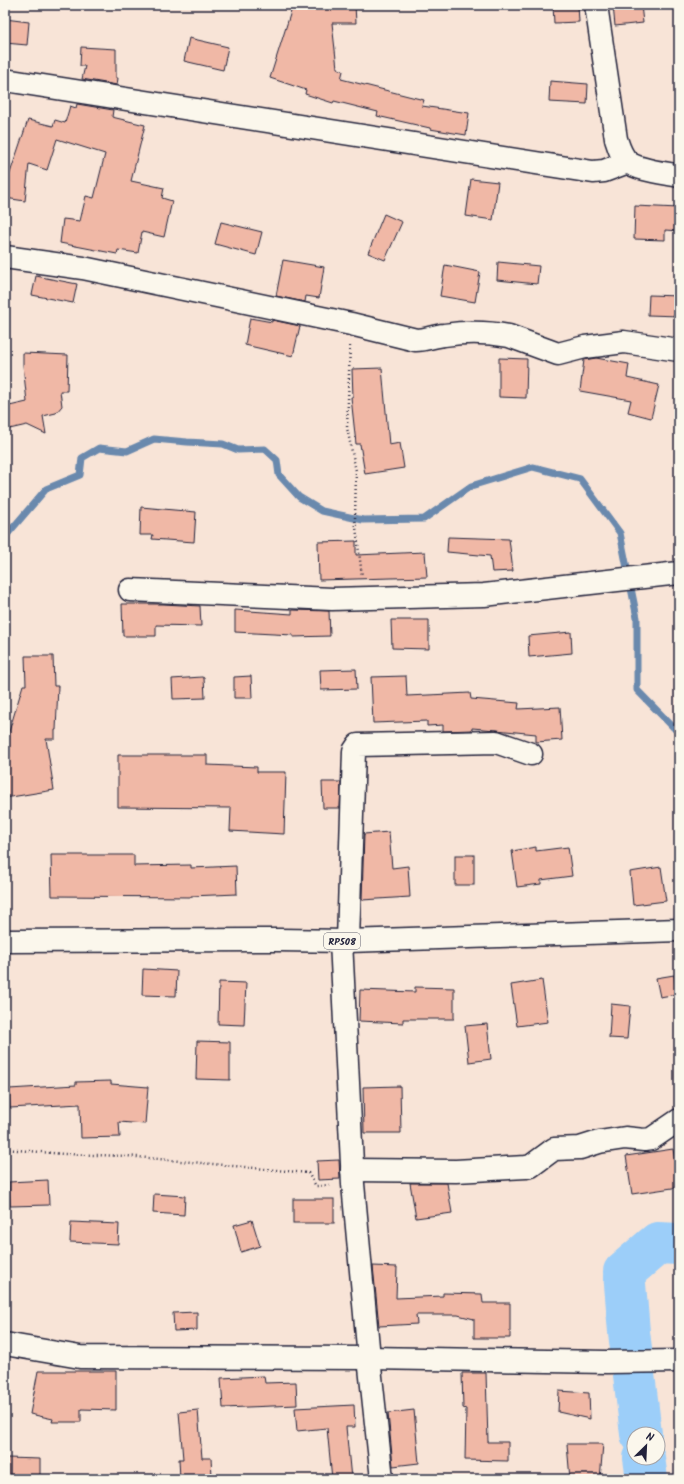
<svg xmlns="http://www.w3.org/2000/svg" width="684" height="1484" font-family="Kalam,sans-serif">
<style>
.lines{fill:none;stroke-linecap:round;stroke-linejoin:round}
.stream{stroke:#6b89ad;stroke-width:7}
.river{stroke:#9ccef9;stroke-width:42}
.building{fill:#f0b8a6;stroke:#22223b}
.street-casing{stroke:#22223b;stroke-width:25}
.primary-casing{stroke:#22223b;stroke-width:25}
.path{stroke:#22223b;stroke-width:2.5;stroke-dasharray:1 3;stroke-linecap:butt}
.street{stroke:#fbf7ec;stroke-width:22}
.primary{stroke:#fbf7ec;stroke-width:22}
.labels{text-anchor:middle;stroke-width:3;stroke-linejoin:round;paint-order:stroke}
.shield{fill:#fbf7ec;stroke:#636270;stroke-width:1}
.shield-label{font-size:10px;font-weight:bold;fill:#22223b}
</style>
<rect width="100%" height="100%" fill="#f8e4d7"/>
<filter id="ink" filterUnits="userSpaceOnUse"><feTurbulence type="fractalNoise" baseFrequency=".025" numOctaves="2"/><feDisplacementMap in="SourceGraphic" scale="8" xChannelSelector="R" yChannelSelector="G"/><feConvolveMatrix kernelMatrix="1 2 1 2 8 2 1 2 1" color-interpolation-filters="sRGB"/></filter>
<g filter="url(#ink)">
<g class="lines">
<path class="stream" d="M 5,537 L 46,489 L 80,475 L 82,458 L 99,448 L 127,451 L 154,439 L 187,442 L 223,444 L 238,450 L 265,449 L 277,460 L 279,475 L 299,497 L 322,511 L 363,520 L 424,519 L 471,486 L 533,467 L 580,479 L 620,533 L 637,618 L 637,690 L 676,730 L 679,730"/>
<g class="river">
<path d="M 641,1434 L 629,1332 L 624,1272 L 658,1243 L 679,1244"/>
<path d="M 644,1458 L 647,1479"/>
</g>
</g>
<g class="building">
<path d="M 293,5 L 355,5 L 356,23 L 332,23 L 337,68 L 343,71 L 341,79 L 424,100 L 422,106 L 469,113 L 466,135 L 430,129 L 430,128 L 377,116 L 378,112 L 334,101 L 333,103 L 305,94 L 306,90 L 270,78 Z"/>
<path d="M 553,5 L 578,5 L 579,22 L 554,23 Z"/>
<path d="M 613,5 L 641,5 L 643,23 L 615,26 Z"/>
<path d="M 5,19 L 29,22 L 27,45 L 5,43 Z"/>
<path d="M 189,38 L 228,47 L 223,70 L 184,61 Z"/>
<path d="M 81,47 L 116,49 L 116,78 L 118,78 L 117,85 L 82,79 L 85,66 L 80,66 Z"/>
<path d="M 550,81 L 588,84 L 587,104 L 549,102 Z"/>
<path d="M 77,104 L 113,110 L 112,117 L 145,125 L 131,181 L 164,188 L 162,198 L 172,201 L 164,237 L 142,232 L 138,253 L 118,250 L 117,254 L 60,243 L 63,219 L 80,221 L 86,196 L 94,198 L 105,154 L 57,139 L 47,170 L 29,164 L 25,201 L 5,198 L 5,178 L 8,179 L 28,120 L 53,126 L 55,120 L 65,123 L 70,106 L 76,108 Z"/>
<path d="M 471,179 L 498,182 L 493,220 L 466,216 Z"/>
<path d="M 635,206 L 679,208 L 679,231 L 665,230 L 665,240 L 634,239 Z"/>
<path d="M 384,214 L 402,222 L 385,260 L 368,253 Z"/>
<path d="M 221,222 L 262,232 L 256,255 L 215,244 Z"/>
<path d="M 283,260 L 324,267 L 319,298 L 306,296 L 305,302 L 276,296 Z"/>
<path d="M 498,262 L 539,266 L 537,284 L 497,280 Z"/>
<path d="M 445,265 L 480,272 L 475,302 L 440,296 Z"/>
<path d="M 36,276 L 77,284 L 73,303 L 32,295 Z"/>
<path d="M 649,295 L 679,296 L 679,316 L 648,315 Z"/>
<path d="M 250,318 L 272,322 L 272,320 L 300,326 L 293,356 L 245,345 Z"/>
<path d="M 23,353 L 68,355 L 67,391 L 60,391 L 62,406 L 56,413 L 43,416 L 46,434 L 27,425 L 5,430 L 5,407 L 27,402 L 23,365 Z"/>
<path d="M 499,358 L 527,359 L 526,398 L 499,397 Z"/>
<path d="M 596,358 L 629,364 L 627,378 L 659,385 L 651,418 L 628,412 L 631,400 L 580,391 L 584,360 Z"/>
<path d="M 382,368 L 389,445 L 400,443 L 404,468 L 365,474 L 360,444 L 356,444 L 351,397 L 353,397 L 352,369 Z"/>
<path d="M 141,507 L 196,512 L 194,542 L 152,539 L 153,535 L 140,535 Z"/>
<path d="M 448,537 L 509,539 L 513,571 L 492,572 L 490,556 L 447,552 Z"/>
<path d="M 356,541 L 356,555 L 425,552 L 427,577 L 319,580 L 318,542 Z"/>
<path d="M 122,604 L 163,604 L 200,606 L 201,626 L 156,625 L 156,636 L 123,636 Z"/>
<path d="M 235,610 L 292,614 L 292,610 L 329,611 L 330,636 L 293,637 L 293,635 L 235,632 Z"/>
<path d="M 391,620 L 429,620 L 429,649 L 392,648 Z"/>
<path d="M 571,632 L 572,653 L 529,657 L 528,636 Z"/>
<path d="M 25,656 L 53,656 L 54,686 L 58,686 L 56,730 L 55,730 L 55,739 L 46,739 L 54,790 L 5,798 L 5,745 L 23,685 L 26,685 Z"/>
<path d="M 356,669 L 357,689 L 321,690 L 320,670 Z"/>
<path d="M 251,676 L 252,698 L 234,698 L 234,677 Z"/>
<path d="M 406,676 L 407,696 L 470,693 L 471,699 L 519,703 L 518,709 L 560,707 L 562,740 L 536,742 L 536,734 L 496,730 L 472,728 L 472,730 L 443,731 L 443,725 L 427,726 L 427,721 L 373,723 L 371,677 Z"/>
<path d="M 202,677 L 204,678 L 205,698 L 173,699 L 172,679 Z"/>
<path d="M 118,755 L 207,755 L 207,765 L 257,767 L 257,772 L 286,772 L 284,834 L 230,831 L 231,808 L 118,807 Z"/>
<path d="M 322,782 L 341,782 L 340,808 L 323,808 Z"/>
<path d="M 389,832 L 392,868 L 408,866 L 410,897 L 362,900 L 364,834 Z"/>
<path d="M 536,847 L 536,851 L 568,847 L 572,876 L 541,880 L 541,884 L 517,887 L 512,851 Z"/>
<path d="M 51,855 L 134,855 L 134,866 L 191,865 L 191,868 L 236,866 L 237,894 L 191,896 L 191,897 L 52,896 Z"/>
<rect x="455" y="855" width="19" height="30"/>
<path d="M 661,867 L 666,901 L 633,905 L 630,872 Z"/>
<path d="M 143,969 L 177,971 L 176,996 L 142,995 Z"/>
<path d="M 674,975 L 677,994 L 660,997 L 656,978 Z"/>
<path d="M 542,980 L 548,1022 L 517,1026 L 511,985 Z"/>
<path d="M 219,982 L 246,983 L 244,1025 L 218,1024 Z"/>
<path d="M 415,987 L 454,988 L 454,1019 L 403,1019 L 403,1023 L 359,1021 L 360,990 L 415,992 Z"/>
<path d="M 611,1004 L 630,1006 L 627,1039 L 609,1038 Z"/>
<path d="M 487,1024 L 491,1059 L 469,1062 L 465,1026 Z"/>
<path d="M 197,1041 L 230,1042 L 230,1080 L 196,1079 Z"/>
<path d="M 111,1081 L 111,1084 L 148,1087 L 145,1124 L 119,1122 L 120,1137 L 81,1138 L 80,1104 L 10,1108 L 9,1089 L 76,1085 L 76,1082 Z"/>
<path d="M 400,1086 L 401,1133 L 364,1133 L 363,1087 Z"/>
<path d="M 673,1149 L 679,1187 L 632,1194 L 626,1156 Z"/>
<path d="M 339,1160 L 340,1179 L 318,1180 L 317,1161 Z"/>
<path d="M 48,1180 L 49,1205 L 10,1206 L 9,1182 Z"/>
<path d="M 410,1183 L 447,1183 L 452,1213 L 416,1218 Z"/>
<path d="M 154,1194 L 185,1196 L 184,1215 L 153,1213 Z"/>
<rect x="293" y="1199" width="41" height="24"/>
<path d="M 252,1220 L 260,1246 L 241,1252 L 234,1225 Z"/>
<path d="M 71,1222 L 119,1224 L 118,1244 L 70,1242 Z"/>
<path d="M 373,1266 L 397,1267 L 396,1298 L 443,1296 L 443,1293 L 482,1294 L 483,1303 L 510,1303 L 510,1338 L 474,1338 L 474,1319 L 458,1315 L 416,1315 L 417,1324 L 379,1326 Z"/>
<path d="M 197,1312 L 197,1330 L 174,1331 L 173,1313 Z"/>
<path d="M 38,1371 L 116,1371 L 116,1410 L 81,1409 L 81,1422 L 52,1422 L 53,1419 L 30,1414 Z"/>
<path d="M 462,1373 L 486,1373 L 488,1442 L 508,1442 L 508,1461 L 465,1460 L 466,1409 L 463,1408 Z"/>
<path d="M 264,1376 L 265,1383 L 296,1382 L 297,1405 L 223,1408 L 221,1378 Z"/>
<path d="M 559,1391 L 589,1393 L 590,1419 L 558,1412 Z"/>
<path d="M 354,1405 L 355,1427 L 346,1427 L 351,1479 L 332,1479 L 327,1428 L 297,1431 L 295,1408 Z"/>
<path d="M 198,1410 L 202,1458 L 211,1458 L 212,1476 L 198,1477 L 198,1479 L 180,1479 L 179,1459 L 183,1459 L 179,1412 Z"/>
<path d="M 414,1410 L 419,1463 L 393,1466 L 388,1413 Z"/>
<path d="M 567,1444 L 603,1444 L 600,1479 L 570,1479 Z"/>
<path d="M 7,1458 L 40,1459 L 40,1479 L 7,1479 Z"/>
</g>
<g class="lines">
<defs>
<g id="street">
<path d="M 596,5 L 616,139 C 619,148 621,156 628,162 C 637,170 666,173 679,176"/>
<path d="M 5,80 L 593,172 L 604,171 L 628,162"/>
<path d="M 5,257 L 83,268 L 351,324 L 416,340 C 426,340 434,336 444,335 C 464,332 488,332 509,336 L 558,354 L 585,347 L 624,342 L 679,350"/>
<path d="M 130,590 L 332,599 L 484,595 L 679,573"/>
<path d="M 341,941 L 353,1184 L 369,1358 L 382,1479"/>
<path d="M 348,941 L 354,751 L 358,745 L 496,742 L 531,754"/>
<path d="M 352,1170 L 456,1171 L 526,1167 L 531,1166 L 554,1149 L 580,1148 L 599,1142 L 625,1138 L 644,1140 L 651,1139 L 679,1120"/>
<path d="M 5,1344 L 80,1357 L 369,1358 L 607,1362 L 679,1361"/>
</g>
<path id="primary" d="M 5,941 L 279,940 L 348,941 L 679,930"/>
</defs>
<use href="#street" class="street-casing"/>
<use href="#primary" class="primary-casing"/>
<g class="path">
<path d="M 350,346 L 347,428 L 356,471 L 355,519 L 362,576"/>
<path d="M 5,1149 L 64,1154 L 127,1156 L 308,1173 L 316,1186 L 330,1185"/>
</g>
<use href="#street" class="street"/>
<use href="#primary" class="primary"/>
</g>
</g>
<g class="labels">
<rect class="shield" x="324" y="933" width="36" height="16" rx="3"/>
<g class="shield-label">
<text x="342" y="945">RP508</text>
</g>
</g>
<rect width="684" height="1484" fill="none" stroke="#fbf7ec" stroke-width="20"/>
<rect x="10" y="10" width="664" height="1464" fill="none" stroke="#22223b" stroke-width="1.5" filter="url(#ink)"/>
<g transform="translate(646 1446) rotate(24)"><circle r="19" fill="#fbf7ec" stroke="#a4a2a5"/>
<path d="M0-3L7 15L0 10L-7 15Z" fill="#22223b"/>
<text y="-6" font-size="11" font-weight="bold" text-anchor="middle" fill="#22223b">N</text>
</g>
</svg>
